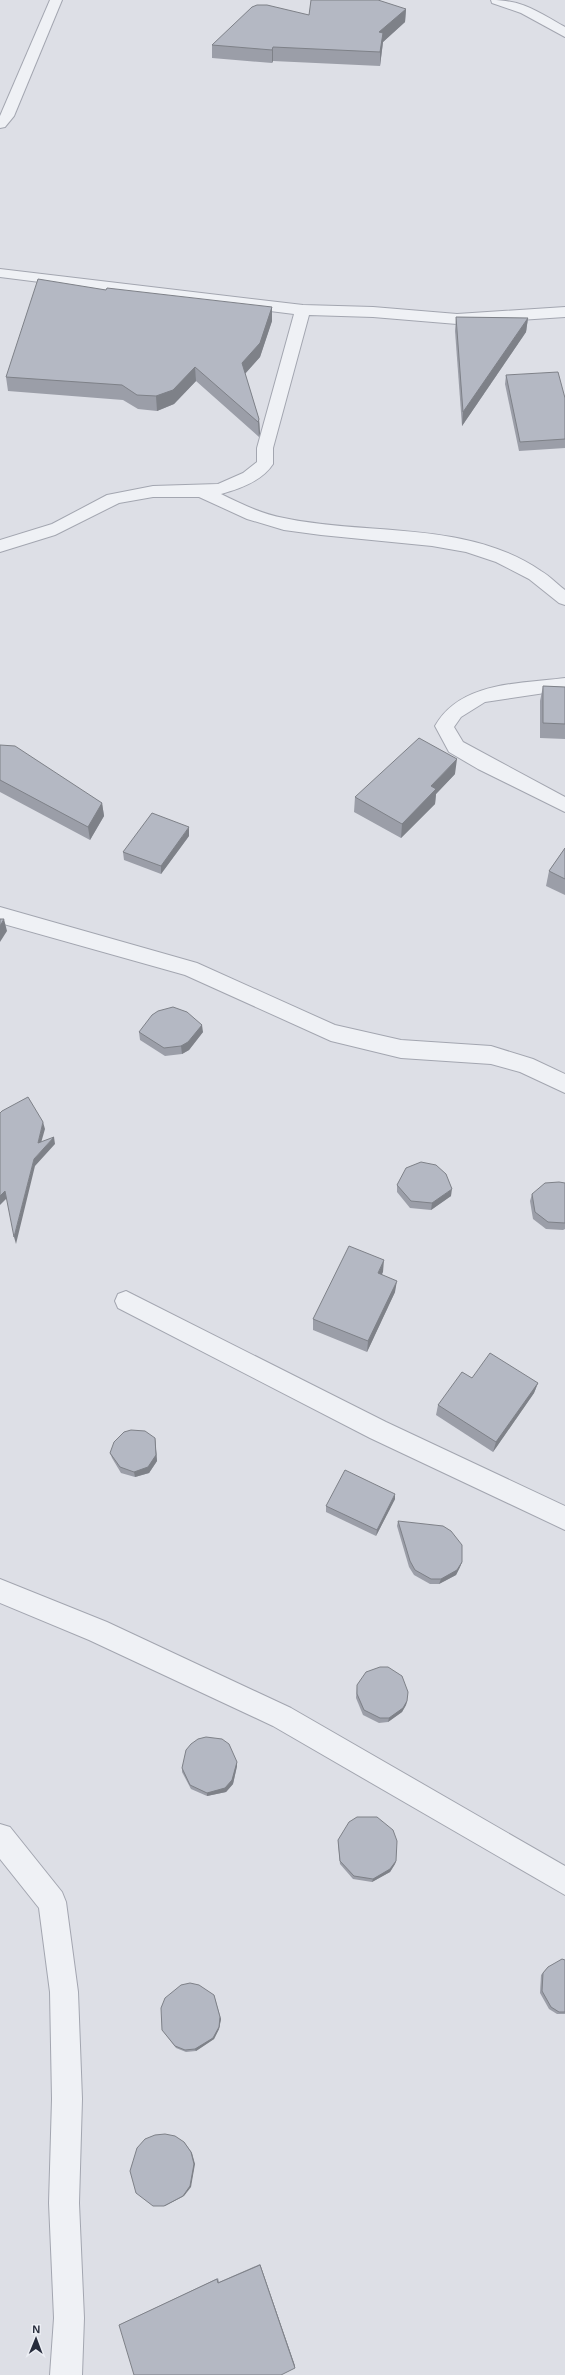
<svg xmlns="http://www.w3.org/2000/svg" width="565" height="2375" font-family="Arial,sans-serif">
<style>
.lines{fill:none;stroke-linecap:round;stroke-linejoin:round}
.minor-casing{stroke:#a3a6b0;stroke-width:2}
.minor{fill:#eff1f5;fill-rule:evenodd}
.wall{fill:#9b9ea8}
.shaded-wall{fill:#7e8188}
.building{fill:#b4b8c3;stroke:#7e8188}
</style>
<rect width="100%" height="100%" fill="#dddfe6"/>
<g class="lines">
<defs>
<g id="minor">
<path d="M 50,0 L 62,0 L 14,116 L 5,127 L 0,128 L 0,116 Z"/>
<path d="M 491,0 C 523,0 538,12 565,27 L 565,37 L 521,13 L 492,3 Z"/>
<path d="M 0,269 L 303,305 L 373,307 L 457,314 L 565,307 L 565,317 L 457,324 L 373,317 L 309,315 L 273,448 L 273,464 C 262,481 240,489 221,494 C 241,504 262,514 284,518 C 368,536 467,520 541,571 C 550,576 557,584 565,590 L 565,605 L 559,603 L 529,579 L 496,562 L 466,552 L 432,546 L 321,535 L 284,530 L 247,519 L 199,497 L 153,497 L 119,503 L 55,535 L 0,552 L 0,540 L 52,524 L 107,495 L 153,486 L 218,484 L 243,473 L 257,462 L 257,448 L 294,314 L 0,277 Z"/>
<path d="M 565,678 L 565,690 L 485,702 L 461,717 L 454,727 L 463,742 L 565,797 L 565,812 L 478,769 L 449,752 L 435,726 C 461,681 520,684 565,678 Z"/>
<path d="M 0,907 L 197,963 L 335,1025 L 401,1040 L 491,1046 L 533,1059 L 565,1074 L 565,1093 L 520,1072 L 491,1064 L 401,1058 L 331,1041 L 185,975 L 0,923 Z"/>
<path d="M 126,1291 L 386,1422 L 565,1506 L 565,1530 L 370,1438 L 118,1308 L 115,1301 L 118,1294 Z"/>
<path d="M 0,1579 L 107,1622 L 291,1708 L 565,1866 L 565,1895 L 273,1726 L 89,1640 L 0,1603 Z"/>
<path d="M 0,1824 L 10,1827 L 62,1892 L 66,1902 L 78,1992 L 82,2099 L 79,2203 L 84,2318 L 82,2375 L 50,2375 L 54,2318 L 49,2203 L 52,2099 L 50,1992 L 39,1908 L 0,1859 Z"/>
</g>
</defs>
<use href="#minor" class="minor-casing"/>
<use href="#minor" class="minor"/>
</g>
<g class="wall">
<path d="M 406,9 L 405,22 L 383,42 L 380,66 L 273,61 L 272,63 L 212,58 L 212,45 L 309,15 Z"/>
<path d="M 272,307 L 272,321 L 260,357 L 245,374 L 259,419 L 260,433 L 259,437 L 196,381 L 174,404 L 157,411 L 138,409 L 123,400 L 8,391 L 6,377 Z"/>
<path d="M 456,317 L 528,318 L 526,332 L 462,426 L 455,331 Z"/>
<path d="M 506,375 L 565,398 L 565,448 L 519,451 L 505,384 Z"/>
<path d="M 543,686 L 565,687 L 565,739 L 540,738 L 540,701 Z"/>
<path d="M 0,745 L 102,803 L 104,816 L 90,840 L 0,792 Z"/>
<path d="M 455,774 L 436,794 L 435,804 L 401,838 L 354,812 L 355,797 Z"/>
<path d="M 189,836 L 161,874 L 124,860 L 123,852 Z"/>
<path d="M 565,848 L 565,895 L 546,886 L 549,871 Z"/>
<path d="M 139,1032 L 203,1032 L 189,1050 L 182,1054 L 165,1056 L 140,1040 Z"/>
<path d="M 565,1183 L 565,1229 L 563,1230 L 546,1229 L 533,1219 L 530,1201 L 532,1194 Z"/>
<path d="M 397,1185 L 451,1196 L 431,1210 L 410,1208 L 397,1192 Z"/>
<path d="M 383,1272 L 382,1274 L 395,1292 L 367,1352 L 313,1330 L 313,1319 Z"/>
<path d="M 538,1383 L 534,1393 L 493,1452 L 436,1415 L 438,1405 Z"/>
<path d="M 155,1438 L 157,1461 L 149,1473 L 135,1477 L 121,1473 L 112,1458 L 110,1453 Z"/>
<path d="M 395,1499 L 376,1536 L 326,1512 L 326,1506 Z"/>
<path d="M 398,1521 L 462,1562 L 460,1567 L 456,1575 L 439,1584 L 430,1584 L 414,1575 L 409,1567 L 397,1526 Z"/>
<path d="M 357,1685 L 407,1701 L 406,1705 L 402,1712 L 388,1722 L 379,1723 L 363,1715 L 356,1698 Z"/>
<path d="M 237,1766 L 233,1784 L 226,1792 L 207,1796 L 191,1789 L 182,1772 L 182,1768 Z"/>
<path d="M 338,1840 L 396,1861 L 395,1864 L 390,1872 L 372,1882 L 353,1879 L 340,1864 L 338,1843 Z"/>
<path d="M 565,1960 L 565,2014 L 557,2014 L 549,2009 L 540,1993 L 541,1975 L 548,1967 Z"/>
<path d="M 214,1995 L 221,2019 L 219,2029 L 214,2039 L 196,2051 L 186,2052 L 176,2048 L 163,2031 Z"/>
<path d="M 260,2264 L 295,2366 L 295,2368 L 119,2325 L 218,2278 L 219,2282 Z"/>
</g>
<g class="shaded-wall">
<path d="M 406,9 L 405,22 L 383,42 L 380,66 L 380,52 L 379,32 Z"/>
<path d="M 273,47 L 273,61 L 272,63 L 272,50 Z"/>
<path d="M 272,307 L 272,321 L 260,357 L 242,377 L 242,363 Z"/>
<path d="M 528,318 L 526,332 L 462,426 L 463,412 Z"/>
<path d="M 195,367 L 196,381 L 174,404 L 157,411 L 156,396 Z"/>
<path d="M 259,419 L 260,433 L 259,437 L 258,422 Z"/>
<path d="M 457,759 L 455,774 L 436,794 L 435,804 L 401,838 L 402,824 L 431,786 Z"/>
<path d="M 102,803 L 104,816 L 90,840 L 88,827 Z"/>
<path d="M 189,827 L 189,836 L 161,874 L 161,866 Z"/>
<path d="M 4,919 L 7,931 L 0,942 L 0,926 Z"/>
<path d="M 202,1025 L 203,1032 L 189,1050 L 182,1054 L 181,1046 Z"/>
<path d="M 43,1122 L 45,1129 L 39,1150 L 38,1143 Z"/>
<path d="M 54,1137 L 55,1144 L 35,1166 L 16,1244 L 14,1237 L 34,1159 Z"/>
<path d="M 452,1189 L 451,1196 L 431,1210 L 432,1203 Z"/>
<path d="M 5,1191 L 7,1198 L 0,1205 L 0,1196 Z"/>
<path d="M 384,1260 L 383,1272 L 376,1285 L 378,1273 Z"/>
<path d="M 397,1281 L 395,1292 L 367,1352 L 368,1341 Z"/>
<path d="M 538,1383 L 534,1393 L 493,1452 L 496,1442 Z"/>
<path d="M 155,1438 L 157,1461 L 149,1473 L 135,1477 L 134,1472 Z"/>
<path d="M 395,1494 L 395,1499 L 376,1536 L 377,1530 Z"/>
<path d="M 462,1562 L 460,1567 L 456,1575 L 439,1584 L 441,1579 Z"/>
<path d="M 407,1701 L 406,1705 L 402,1712 L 388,1722 L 389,1718 Z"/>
<path d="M 237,1762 L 237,1766 L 233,1784 L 226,1792 L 207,1796 L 207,1793 Z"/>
<path d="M 396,1861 L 395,1864 L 390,1872 L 372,1882 L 373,1879 Z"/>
<path d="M 220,2017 L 221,2019 L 219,2029 L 214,2039 L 196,2051 L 195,2049 Z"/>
<path d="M 184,2142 L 192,2153 L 195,2164 L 191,2187 L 184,2196 L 165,2206 L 164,2206 Z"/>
<path d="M 260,2264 L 295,2366 L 295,2368 L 260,2265 Z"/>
</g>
<g class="building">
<path d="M 311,0 L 378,0 L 406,9 L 379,32 L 383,33 L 380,52 L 273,47 L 272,50 L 212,45 L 252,7 L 257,5 L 267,5 L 309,15 Z"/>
<path d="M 38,279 L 106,290 L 107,288 L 272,307 L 260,343 L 242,363 L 259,419 L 258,422 L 195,367 L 173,390 L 156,396 L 137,395 L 122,385 L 6,377 Z"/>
<path d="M 456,317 L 528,318 L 463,412 Z"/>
<path d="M 558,372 L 565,398 L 565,439 L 520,442 L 506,375 Z"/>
<path d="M 543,686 L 565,687 L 565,724 L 543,723 Z"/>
<path d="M 419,738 L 457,759 L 431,786 L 436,789 L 402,824 L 355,797 Z"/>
<path d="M 0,745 L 15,746 L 102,803 L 88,827 L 0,780 Z"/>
<path d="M 152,813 L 189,827 L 161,866 L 123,852 Z"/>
<path d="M 565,848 L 565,879 L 549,871 Z"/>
<path d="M 0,919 L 4,919 L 0,926 Z"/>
<path d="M 173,1007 L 187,1012 L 202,1025 L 188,1042 L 181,1046 L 164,1048 L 139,1032 L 152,1015 L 158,1011 Z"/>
<path d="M 28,1097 L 43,1122 L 38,1143 L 54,1137 L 34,1159 L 14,1237 L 5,1191 L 0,1196 L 0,1113 L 2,1111 Z"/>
<path d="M 421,1162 L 436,1165 L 446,1174 L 452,1189 L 432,1203 L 411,1201 L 397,1185 L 406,1168 Z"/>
<path d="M 559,1182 L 565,1183 L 565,1223 L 548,1222 L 535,1212 L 532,1194 L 545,1183 Z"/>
<path d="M 349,1246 L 384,1260 L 378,1273 L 397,1281 L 368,1341 L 313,1319 Z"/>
<path d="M 490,1353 L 538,1383 L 496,1442 L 438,1405 L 462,1372 L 472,1378 Z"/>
<path d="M 131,1430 L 145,1431 L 155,1438 L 156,1455 L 148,1467 L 134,1472 L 120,1467 L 110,1453 L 114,1442 L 124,1432 Z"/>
<path d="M 345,1470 L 395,1494 L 377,1530 L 326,1506 Z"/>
<path d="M 398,1521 L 443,1526 L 451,1531 L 462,1545 L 462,1562 L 457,1570 L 441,1579 L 431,1579 L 415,1570 L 410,1561 Z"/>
<path d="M 380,1667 L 388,1667 L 402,1676 L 408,1692 L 407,1701 L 403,1708 L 389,1718 L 380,1718 L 364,1710 L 357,1694 L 357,1685 L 366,1672 Z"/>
<path d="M 206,1737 L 222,1739 L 229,1744 L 237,1762 L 232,1780 L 225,1788 L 207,1793 L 190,1785 L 182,1768 L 186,1750 L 191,1744 L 198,1739 Z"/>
<path d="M 357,1817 L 377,1817 L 393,1830 L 397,1841 L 396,1861 L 390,1869 L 373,1879 L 354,1876 L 340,1861 L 338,1840 L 349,1822 Z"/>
<path d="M 562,1959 L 565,1960 L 565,2012 L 559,2012 L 551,2007 L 542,1991 L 543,1973 L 548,1967 Z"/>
<path d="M 190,1983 L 199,1985 L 214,1995 L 220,2017 L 219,2027 L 213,2038 L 195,2049 L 185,2050 L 175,2046 L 162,2030 L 161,2008 L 165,1998 L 181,1985 Z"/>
<path d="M 165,2134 L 175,2136 L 184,2142 L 191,2152 L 194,2164 L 190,2186 L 183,2196 L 164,2206 L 153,2206 L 136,2193 L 130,2171 L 137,2148 L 145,2139 L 155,2135 Z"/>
<path d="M 260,2265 L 295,2368 L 281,2375 L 134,2375 L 119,2325 L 217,2279 L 218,2283 Z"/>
</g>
<g transform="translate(36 2339) rotate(1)" stroke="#eceef4" stroke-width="3" paint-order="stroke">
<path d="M0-3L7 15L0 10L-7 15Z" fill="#272c3c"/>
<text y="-6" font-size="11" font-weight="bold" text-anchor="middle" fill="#272c3c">N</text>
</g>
</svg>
